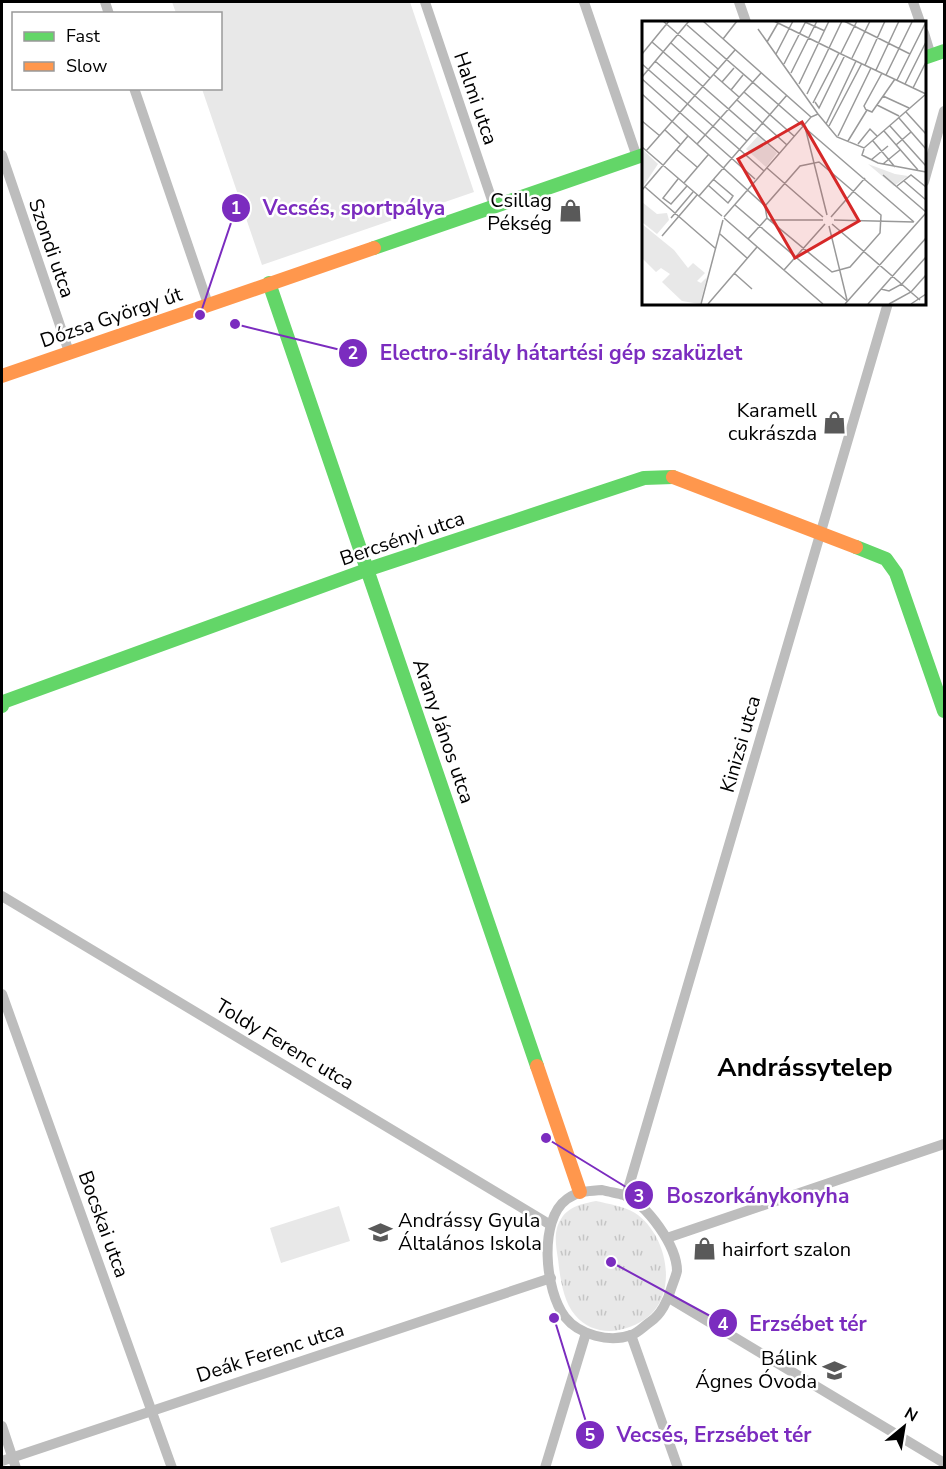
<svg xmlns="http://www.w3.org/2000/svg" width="946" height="1469" font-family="'Nunito Sans',sans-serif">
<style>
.park{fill:url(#park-tufts)}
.pitch{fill:#e8e8e8}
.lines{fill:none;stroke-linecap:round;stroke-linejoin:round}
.street{stroke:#bdbdbd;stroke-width:10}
.fast{stroke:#63d668;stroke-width:14}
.slow{stroke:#ff974d;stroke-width:14}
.labels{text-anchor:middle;stroke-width:5;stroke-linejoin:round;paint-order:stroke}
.street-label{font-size:20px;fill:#000;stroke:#fff}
.poi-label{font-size:20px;fill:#000;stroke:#fff;text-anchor:end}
.district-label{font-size:26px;font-weight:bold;fill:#000;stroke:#fff}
.inset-road{fill:none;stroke:#999;stroke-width:1.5}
.view{fill:#d62828;fill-opacity:0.15;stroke:#d62828;stroke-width:3}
.inset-edge{fill:none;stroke:#000;stroke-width:3}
.leader{fill:none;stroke:#7b2cbf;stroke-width:2}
.callout-dot{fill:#7b2cbf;stroke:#fff;stroke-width:2}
.mark-label{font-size:18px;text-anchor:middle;font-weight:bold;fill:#fff}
.callout-label{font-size:21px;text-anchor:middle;font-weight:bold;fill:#7b2cbf;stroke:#fff;stroke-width:5;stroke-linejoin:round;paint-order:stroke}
</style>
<defs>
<pattern id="park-tufts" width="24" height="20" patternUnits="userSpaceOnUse" patternTransform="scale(1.5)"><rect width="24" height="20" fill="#e8e8e8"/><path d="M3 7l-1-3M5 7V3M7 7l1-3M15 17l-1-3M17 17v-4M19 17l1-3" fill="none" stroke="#c5c5c5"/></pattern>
</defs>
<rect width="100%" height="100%" fill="#fff"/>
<path class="park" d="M 596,1201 C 609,1204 623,1206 635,1213 C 666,1233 679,1290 649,1316 C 628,1333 595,1339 575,1315 C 563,1301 560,1277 558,1259 C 556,1246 553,1231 561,1219 C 569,1206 582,1204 596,1201 Z"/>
<g class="pitch">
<path d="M 172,2 L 410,2 L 474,192 L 262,265 L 202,89 L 220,88 L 220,14 L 176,13 Z"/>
<path d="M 339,1206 L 350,1241 L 281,1263 L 270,1228 Z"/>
</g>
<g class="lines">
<g class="street">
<path d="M 105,2 L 109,14"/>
<path d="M 425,2 L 494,206"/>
<path d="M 584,2 L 637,157"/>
<path d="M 739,2 L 746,22"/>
<path d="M 913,2 L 920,22"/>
<path d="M 924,33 L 931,56"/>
<path d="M 134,88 L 208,304"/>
<path d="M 2,155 L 69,352"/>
<path d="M 924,182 L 944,111"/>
<path d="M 2,896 L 549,1224"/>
<path d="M 2,994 L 172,1468"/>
<path d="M 602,1190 C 609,1192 617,1193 624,1195 C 647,1204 677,1246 677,1271 C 676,1276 673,1283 671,1289 C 668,1300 661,1315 650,1322 C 644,1326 638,1333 631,1335 C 610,1343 579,1335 565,1317 C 545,1291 538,1220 567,1199 C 578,1191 589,1191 602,1190 Z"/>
<path d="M 626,1196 L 888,303"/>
<path d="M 667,1238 L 944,1144"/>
<path d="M 669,1298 L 944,1463"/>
<path d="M 631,1335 L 678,1468"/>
<path d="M 2,1426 L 16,1468"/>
<path d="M 2,1461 L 551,1278"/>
<path d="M 545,1468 L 586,1333"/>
</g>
<g class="fast">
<path d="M 924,58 L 944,51"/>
<path d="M 374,248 L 643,155"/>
<path d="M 269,283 L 537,1066"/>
<path d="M 856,547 L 886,559 L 896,573 L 944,711"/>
<path d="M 2,706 L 3,702 L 369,569 L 644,478 L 673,477"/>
</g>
<g class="slow">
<path d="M 2,376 L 374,248"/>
<path d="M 673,477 L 856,547"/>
<path d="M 537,1066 L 580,1192"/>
</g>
</g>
<defs>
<symbol id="shop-bare" viewBox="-9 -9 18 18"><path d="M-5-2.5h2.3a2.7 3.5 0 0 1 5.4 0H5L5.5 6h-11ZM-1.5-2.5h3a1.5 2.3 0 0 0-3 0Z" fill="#595959" stroke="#fff" stroke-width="2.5" paint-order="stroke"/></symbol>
<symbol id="school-bare" viewBox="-9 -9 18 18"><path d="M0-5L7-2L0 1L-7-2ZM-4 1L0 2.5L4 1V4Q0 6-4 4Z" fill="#595959" stroke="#fff" stroke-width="2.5" paint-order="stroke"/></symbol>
</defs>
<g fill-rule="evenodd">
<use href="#shop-bare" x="554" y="194" width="33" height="33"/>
<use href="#shop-bare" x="818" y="406" width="33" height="33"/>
<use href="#school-bare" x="364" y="1216" width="33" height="33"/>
<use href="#shop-bare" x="688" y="1232" width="33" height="33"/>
<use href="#school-bare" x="818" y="1354" width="33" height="33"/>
</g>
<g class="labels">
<g class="street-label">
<text transform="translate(476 98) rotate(71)" y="7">Halmi utca</text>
<text transform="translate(52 248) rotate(71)" y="7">Szondi utca</text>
<text transform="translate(111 317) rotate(-19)" y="7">Dózsa György út</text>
<text transform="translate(402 538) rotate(-19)" y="7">Bercsényi utca</text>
<text transform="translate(444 731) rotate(71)" y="7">Arany János utca</text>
<text transform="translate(740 744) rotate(-74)" y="7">Kinizsi utca</text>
<text transform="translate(285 1044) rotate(31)" y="7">Toldy Ferenc utca</text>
<text transform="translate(104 1224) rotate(70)" y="7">Bocskai utca</text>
<text transform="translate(270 1352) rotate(-18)" y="7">Deák Ferenc utca</text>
</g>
<g class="poi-label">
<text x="552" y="207">Csillag<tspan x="552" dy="23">Pékség</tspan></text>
<text x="817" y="417">Karamell<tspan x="817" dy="23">cukrászda</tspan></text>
<text x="398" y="1227" text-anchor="start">Andrássy Gyula<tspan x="398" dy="23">Általános Iskola</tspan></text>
<text x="722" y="1256" text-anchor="start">hairfort szalon</text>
<text x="817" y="1365">Bálink<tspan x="817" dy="23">Ágnes Óvoda</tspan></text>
</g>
<g class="district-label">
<text x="805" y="1076">Andrássytelep</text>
</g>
</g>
<g transform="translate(642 21)">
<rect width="284" height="284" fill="#fff"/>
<path d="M 0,128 L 16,143 L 0,167 ZM 0,181 L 15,193 L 25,192 L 27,199 L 15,213 L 0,201 ZM 0,203 L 32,229 L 46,247 L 51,242 L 63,252 L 55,260 L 59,262 L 65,256 L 58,283 L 40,280 L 20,261 L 28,253 L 19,247 L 14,251 L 0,237 Z" fill="#e8e8e8"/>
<path d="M 226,143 L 253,153 L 266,155 L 252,165 Z" fill="#e8e8e8"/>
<path d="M 116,115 L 135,132 L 124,146 L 104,128 Z" fill="#e8e8e8"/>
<path class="inset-road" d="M 21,0 L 76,48M 61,0 L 169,96M 132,0 L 197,32 L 189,28M 202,0 L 268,33M 163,1 L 183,10M 45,4 L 161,105M 116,8 L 176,93M 81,18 L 95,0M 10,21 L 137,132M 125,21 L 136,2M 29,22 L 68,57M 199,32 L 215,0M 0,33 L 27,0M 134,33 L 151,0M 210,37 L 228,0M 13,40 L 105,120M 0,43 L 122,150M 142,43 L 164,0M 223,44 L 243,0M 234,49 L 257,0M 149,52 L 175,0M 71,53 L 97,76M 244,54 L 270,1M 0,56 L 47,0M 0,58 L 113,158M 255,59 L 284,1M 80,61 L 92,47M 157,63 L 187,0M 263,63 L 284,21M 271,67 L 284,41M 89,69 L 101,54M 102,71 L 152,115M 0,73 L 123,185M 165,73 L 200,0M 241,75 L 267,87M 95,79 L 145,124M 173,81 L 177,87 L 203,34M 171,82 L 197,32 L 284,73M 235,84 L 257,95M 224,89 L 222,85 L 240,52M 264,91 L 284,113M 176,93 L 195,116 L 222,127 L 284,73M 257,97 L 284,128M 0,100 L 18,115M 184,103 L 214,40M 187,105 L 220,42M 248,105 L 284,145M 163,106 L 185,194M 163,107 L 272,201M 23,109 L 38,123M 242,110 L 276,149M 196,115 L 229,47M 206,120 L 225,89 L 230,91 L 253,58M 231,120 L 253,146M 55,123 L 119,52M 216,123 L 228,108 L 235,115M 254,124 L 269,111M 0,126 L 80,195M 34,128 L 55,146M 222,128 L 220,134 L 236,142 L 284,151M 4,130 L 93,29M 229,139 L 246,125M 177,141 L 239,194 L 238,212 L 208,246 L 190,251 L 125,197 L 123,185 L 158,145 ZM 241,143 L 258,129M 125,147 L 181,196M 241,154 L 284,191M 36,158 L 21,177 L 29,183 L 45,165M 71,158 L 91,175 L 89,178M 262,160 L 284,179M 42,162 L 66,134M 66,164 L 86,182 L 89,178M 255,165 L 269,154 L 284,166M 3,166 L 73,227M 0,169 L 46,115M 57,175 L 145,74M 93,184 L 205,280M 82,196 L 169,96 L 176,93M 189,196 L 223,157M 29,197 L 51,171M 82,197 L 181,283M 128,199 L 181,199M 192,199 L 272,201M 190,203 L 278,279M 187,205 L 205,279M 78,213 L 105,237M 20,215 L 55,174M 106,218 L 125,197M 142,249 L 183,203M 92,252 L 110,268M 239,268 L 247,270 L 260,263 L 284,236M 59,283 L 81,199M 66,283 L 115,226M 203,283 L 284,192M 226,283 L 284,217M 247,283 L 269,271 L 284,254M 269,283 L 284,273"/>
<path class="view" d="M 160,101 L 217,200 L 153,237 L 96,138 Z"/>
<rect width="284" height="284" class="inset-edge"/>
</g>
<path class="leader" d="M200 315L236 208M235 324L353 353M546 1138L639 1195M611 1262L723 1323M554 1318L590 1435"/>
<g class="callout-dot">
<circle cx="200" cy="315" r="6"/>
<circle cx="235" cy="324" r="6"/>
<circle cx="546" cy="1138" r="6"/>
<circle cx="611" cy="1262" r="6"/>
<circle cx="554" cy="1318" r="6"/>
<circle cx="236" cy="208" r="15"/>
<circle cx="353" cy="353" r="15"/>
<circle cx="639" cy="1195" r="15"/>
<circle cx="723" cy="1323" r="15"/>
<circle cx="590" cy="1435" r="15"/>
</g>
<g class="mark-label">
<text x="236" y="214">1</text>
<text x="353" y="359">2</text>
<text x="639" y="1202">3</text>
<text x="723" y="1330">4</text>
<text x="590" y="1441">5</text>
</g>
<g class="callout-label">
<text x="354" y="215">Vecsés, sportpálya</text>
<text x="561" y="360">Electro-sirály hátartési gép szaküzlet</text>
<text x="758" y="1203">Boszorkánykonyha</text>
<text x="808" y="1331">Erzsébet tér</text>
<text x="714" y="1442">Vecsés, Erzsébet tér</text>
</g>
<rect width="946" height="1469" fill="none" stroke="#000000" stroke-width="6"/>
<rect x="12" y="12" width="210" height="78" fill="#ffffff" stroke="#999999" stroke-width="1.5"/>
<rect x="24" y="32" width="30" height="9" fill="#63d668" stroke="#999999" stroke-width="1.5"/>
<text x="66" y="42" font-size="18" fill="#000000">Fast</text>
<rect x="24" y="62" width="30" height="9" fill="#ff974d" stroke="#999999" stroke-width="1.5"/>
<text x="66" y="72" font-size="18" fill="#000000">Slow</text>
<g transform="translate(904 1427) rotate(30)" stroke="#ffffff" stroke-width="4.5" paint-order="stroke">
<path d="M0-4.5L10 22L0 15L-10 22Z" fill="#000000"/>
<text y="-9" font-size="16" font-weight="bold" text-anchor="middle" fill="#000000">N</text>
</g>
</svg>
